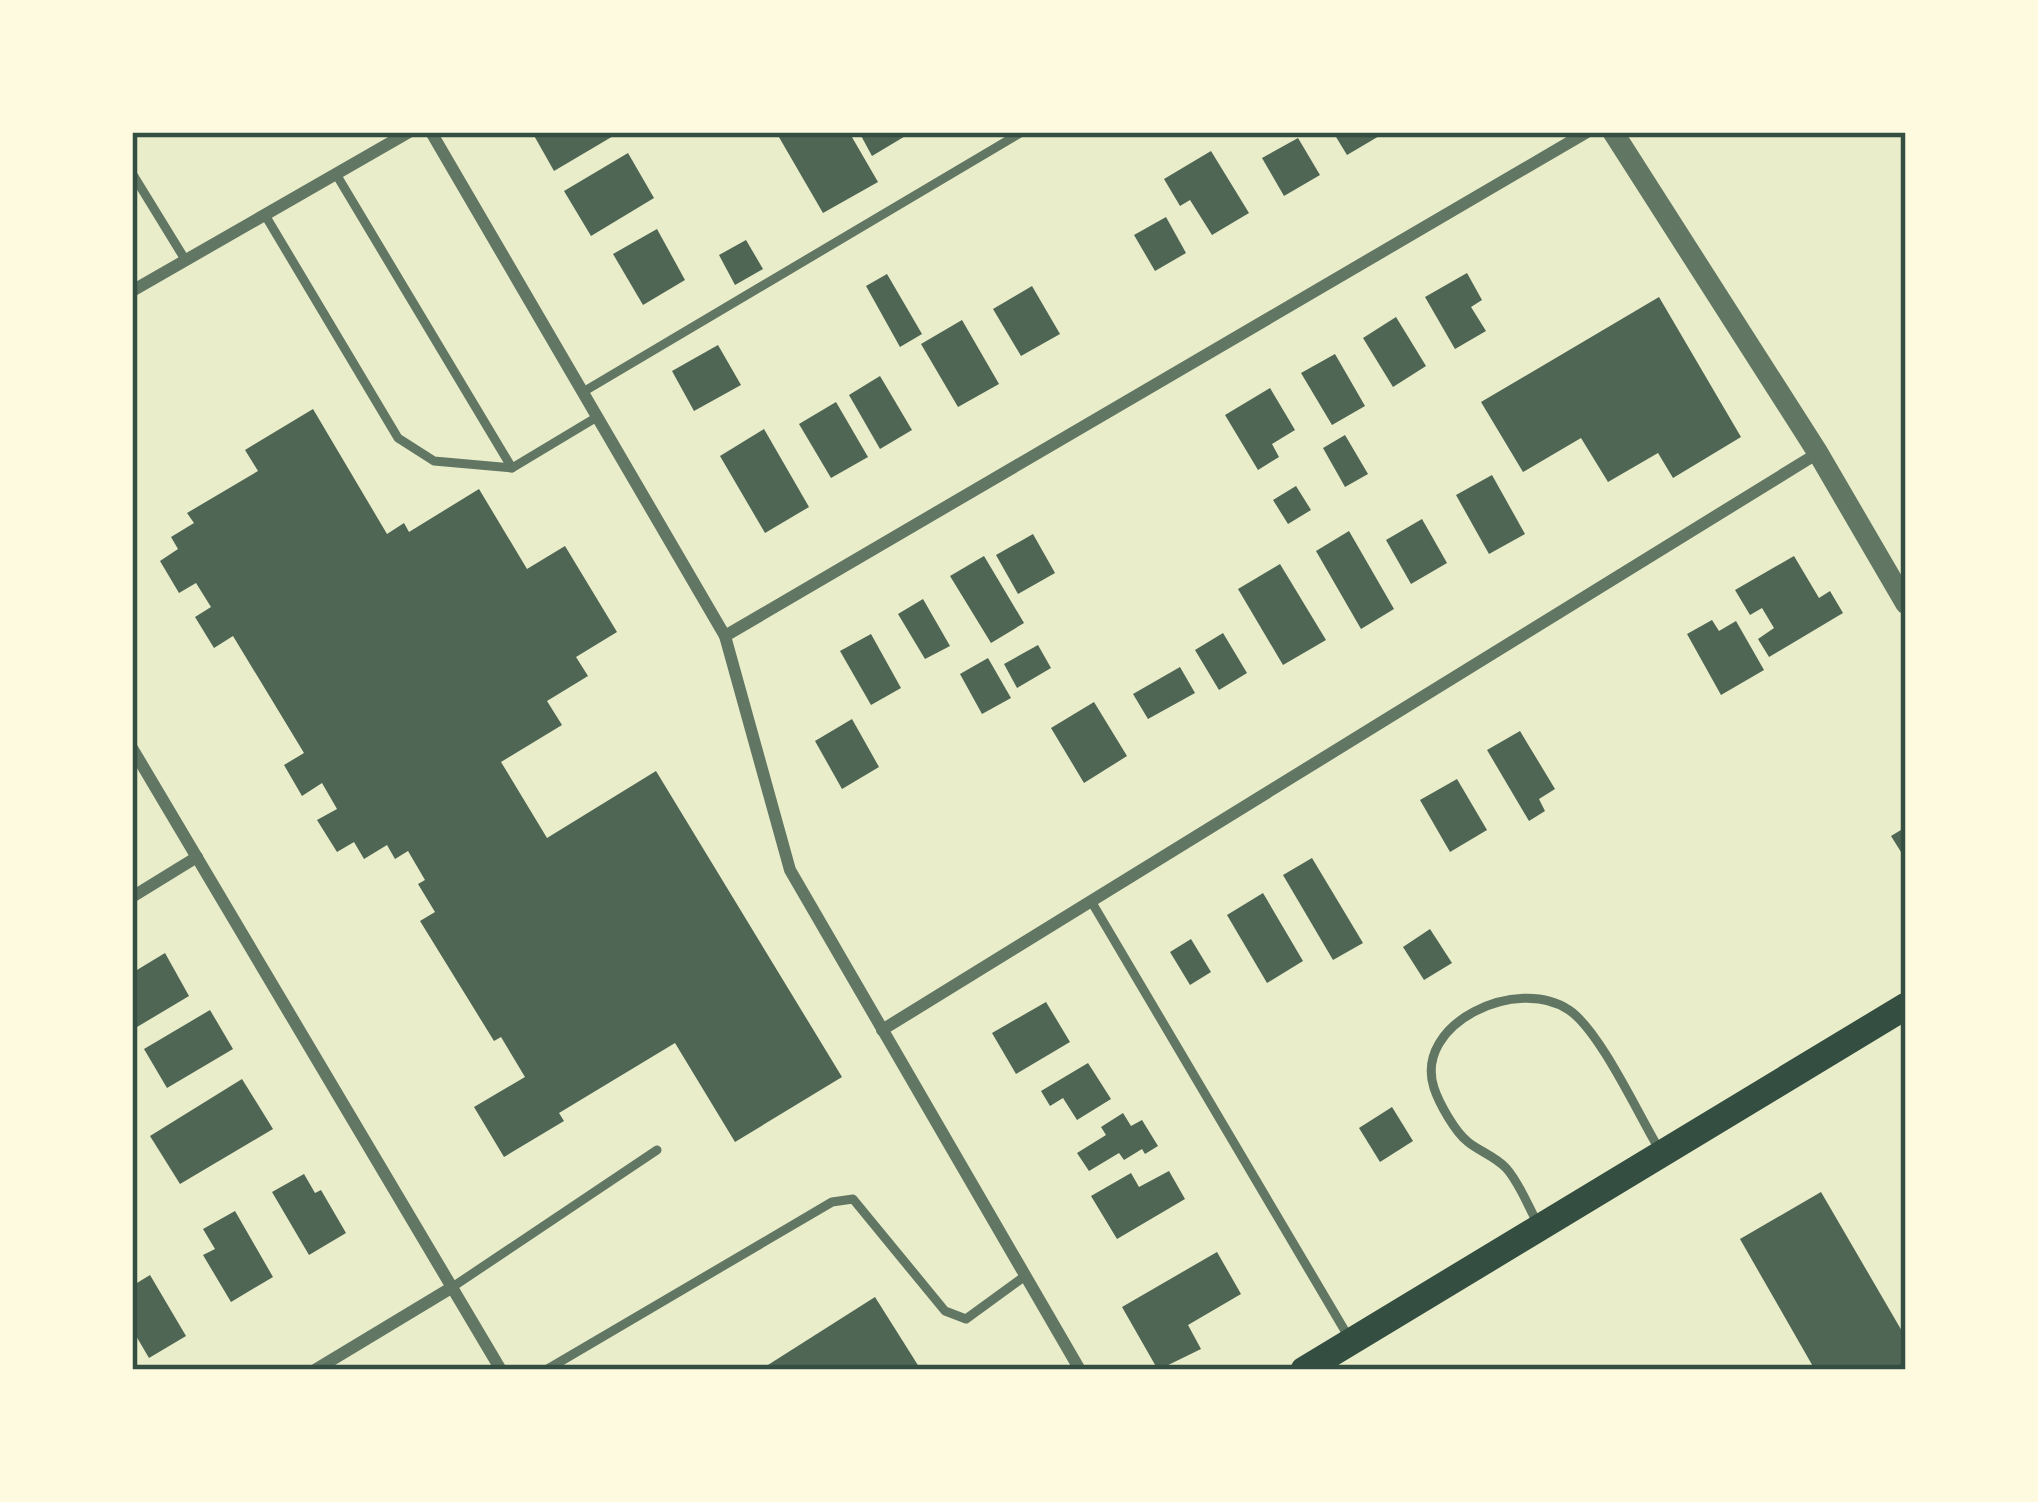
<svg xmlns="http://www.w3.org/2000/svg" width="2038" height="1502" font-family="Ubuntu,sans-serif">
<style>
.building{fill:#4f6655}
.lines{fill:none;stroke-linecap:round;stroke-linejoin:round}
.service{stroke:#617663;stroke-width:9}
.minor{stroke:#617663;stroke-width:12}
.tertiary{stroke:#617663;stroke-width:21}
.primary{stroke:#344e41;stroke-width:27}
.neatline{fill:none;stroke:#344e41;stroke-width:4.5}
</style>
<rect width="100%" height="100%" fill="#e9edc9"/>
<g class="building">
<path d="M 532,132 L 620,132 L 554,171 Z"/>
<path d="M 776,132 L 849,132 L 878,182 L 823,213 Z"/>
<path d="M 859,132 L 912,132 L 872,156 Z"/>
<path d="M 1333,132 L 1386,132 L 1347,155 Z"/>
<path d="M 1298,138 L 1320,175 L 1284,196 L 1262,158 Z"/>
<path d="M 1211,151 L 1249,213 L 1212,235 L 1190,200 L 1180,206 L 1164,179 Z"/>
<path d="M 628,153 L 654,198 L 591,236 L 564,191 Z"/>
<path d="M 1166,217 L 1186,253 L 1155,271 L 1134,235 Z"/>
<path d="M 657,229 L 685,280 L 643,305 L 613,254 Z"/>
<path d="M 746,240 L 763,269 L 735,285 L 719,255 Z"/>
<path d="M 1467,273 L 1482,300 L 1471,307 L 1486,331 L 1455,349 L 1425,297 Z"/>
<path d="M 887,274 L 922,334 L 900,347 L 866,286 Z"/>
<path d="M 1032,286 L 1060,334 L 1021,356 L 993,309 Z"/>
<path d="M 1659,297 L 1741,437 L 1673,478 L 1658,453 L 1608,482 L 1581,438 L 1523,472 L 1481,402 Z"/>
<path d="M 1396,317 L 1426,366 L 1393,387 L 1363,338 Z"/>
<path d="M 962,320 L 999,384 L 958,407 L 921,344 Z"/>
<path d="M 718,345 L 741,385 L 694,411 L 672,371 Z"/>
<path d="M 1335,354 L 1365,406 L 1332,425 L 1301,373 Z"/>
<path d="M 880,376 L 912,430 L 880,449 L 849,395 Z"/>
<path d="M 1270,388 L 1295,430 L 1272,444 L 1279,457 L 1258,470 L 1225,415 Z"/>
<path d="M 836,402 L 868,457 L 831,478 L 799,424 Z"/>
<path d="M 313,409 L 387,534 L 404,523 L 409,532 L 479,489 L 527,569 L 565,546 L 617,632 L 576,657 L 588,676 L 547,701 L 562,725 L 501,762 L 547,838 L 656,771 L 842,1077 L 735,1142 L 675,1043 L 559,1113 L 564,1121 L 504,1157 L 474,1107 L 525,1077 L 501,1037 L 494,1041 L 420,921 L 435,912 L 418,884 L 425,880 L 408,851 L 395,859 L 387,845 L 364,859 L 354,842 L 337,852 L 317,820 L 337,809 L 322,783 L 302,796 L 284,765 L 304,753 L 233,636 L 214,648 L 195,617 L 211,607 L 196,583 L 179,593 L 160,561 L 178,549 L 171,537 L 194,523 L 187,513 L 258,471 L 245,450 Z"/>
<path d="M 764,429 L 809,507 L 765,533 L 720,456 Z"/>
<path d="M 1345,435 L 1368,474 L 1345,487 L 1323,448 Z"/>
<path d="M 1492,475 L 1525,534 L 1489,554 L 1456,495 Z"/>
<path d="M 1296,486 L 1311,510 L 1288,524 L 1273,500 Z"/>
<path d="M 1422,519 L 1447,563 L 1411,584 L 1386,540 Z"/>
<path d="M 1349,531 L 1394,609 L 1361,629 L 1316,551 Z"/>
<path d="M 1033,534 L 1055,573 L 1018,594 L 996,555 Z"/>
<path d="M 984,556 L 1024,623 L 991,643 L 950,576 Z"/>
<path d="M 1794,556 L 1819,598 L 1830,591 L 1843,613 L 1769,657 L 1758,639 L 1774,628 L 1762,608 L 1750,615 L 1735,590 Z"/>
<path d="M 1280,564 L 1326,640 L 1283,665 L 1238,589 Z"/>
<path d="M 923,599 L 950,646 L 925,659 L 898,614 Z"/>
<path d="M 1712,620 L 1719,631 L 1736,621 L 1764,670 L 1721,695 L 1687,634 Z"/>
<path d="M 1223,633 L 1247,673 L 1219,690 L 1195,650 Z"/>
<path d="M 871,634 L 901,688 L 871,705 L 840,651 Z"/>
<path d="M 1038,645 L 1051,668 L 1017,688 L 1004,664 Z"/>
<path d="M 988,658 L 1011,698 L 982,714 L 960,674 Z"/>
<path d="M 1180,667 L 1195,693 L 1148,719 L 1133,694 Z"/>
<path d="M 1094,702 L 1127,756 L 1084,783 L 1051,728 Z"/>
<path d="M 852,719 L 879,767 L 842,789 L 815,741 Z"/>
<path d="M 1520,731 L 1555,789 L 1539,799 L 1545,811 L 1529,821 L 1487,750 Z"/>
<path d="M 1457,779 L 1487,830 L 1450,852 L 1420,800 Z"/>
<path d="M 1906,827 L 1906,860 L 1891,836 Z"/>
<path d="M 1312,858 L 1363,943 L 1333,960 L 1283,875 Z"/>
<path d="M 1263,893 L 1303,961 L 1267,983 L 1227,915 Z"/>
<path d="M 1430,929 L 1452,963 L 1424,980 L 1403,947 Z"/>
<path d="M 1191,939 L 1211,972 L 1190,985 L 1170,952 Z"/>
<path d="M 165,953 L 189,996 L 132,1030 L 132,973 Z"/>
<path d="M 1046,1002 L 1070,1042 L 1016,1074 L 992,1033 Z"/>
<path d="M 210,1010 L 233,1049 L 167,1088 L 144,1049 Z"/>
<path d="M 1088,1063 L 1111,1099 L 1077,1120 L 1063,1098 L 1050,1106 L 1041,1091 Z"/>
<path d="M 242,1079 L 273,1129 L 180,1184 L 150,1136 Z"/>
<path d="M 1392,1107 L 1413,1141 L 1380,1162 L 1359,1128 Z"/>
<path d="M 1123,1113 L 1131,1126 L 1142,1120 L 1158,1146 L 1145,1154 L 1142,1149 L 1124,1160 L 1119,1153 L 1089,1171 L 1077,1153 L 1106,1135 L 1101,1127 Z"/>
<path d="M 1169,1171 L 1185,1199 L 1117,1239 L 1091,1196 L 1131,1173 L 1139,1187 Z"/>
<path d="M 304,1174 L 315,1193 L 321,1190 L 346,1233 L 309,1255 L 272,1192 Z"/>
<path d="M 1821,1192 L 1906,1338 L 1906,1370 L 1815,1370 L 1740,1239 Z"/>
<path d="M 235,1211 L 273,1277 L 231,1302 L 203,1255 L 215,1249 L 203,1229 Z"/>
<path d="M 1217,1252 L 1241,1294 L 1188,1325 L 1201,1349 L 1158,1370 L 1122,1307 Z"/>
<path d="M 150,1275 L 186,1336 L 149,1358 L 132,1329 L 132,1286 Z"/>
<path d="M 875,1297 L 921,1370 L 760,1370 Z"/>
</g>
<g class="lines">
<g class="service">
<path d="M 132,173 L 186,261"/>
<path d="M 336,174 L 512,468"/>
<path d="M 265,215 L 398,438 L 434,461 L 512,468 L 597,417"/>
<path d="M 583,392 L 1022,132"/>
<path d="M 1091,901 L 1348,1336"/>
<path d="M 1538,1224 C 1528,1206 1519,1182 1506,1168 C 1496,1157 1479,1151 1468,1142 C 1455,1132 1439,1103 1434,1088 C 1413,1023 1518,975 1569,1010 C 1600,1031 1638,1114 1659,1149"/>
<path d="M 451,1288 L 657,1150"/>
<path d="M 546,1370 L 832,1202 L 853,1199 L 945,1311 L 966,1319 L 1025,1276"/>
</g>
<g class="minor">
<path d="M 431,132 L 725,636 L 790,870 L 1080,1370"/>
<path d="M 132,291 L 409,132"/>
<path d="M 725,636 L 1587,132"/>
<path d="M 132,748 L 501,1370"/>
<path d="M 132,897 L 197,857"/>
<path d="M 882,1030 L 1818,453"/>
<path d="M 315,1370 L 451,1288"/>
</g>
<path class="tertiary" d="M 1613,132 L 1818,453 L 1906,604"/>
<path class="primary" d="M 1304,1370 L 1906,1006"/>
</g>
<rect width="2038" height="1502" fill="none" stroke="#fefae0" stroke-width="270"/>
<rect x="135" y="135" width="1768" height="1232" class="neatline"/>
</svg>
